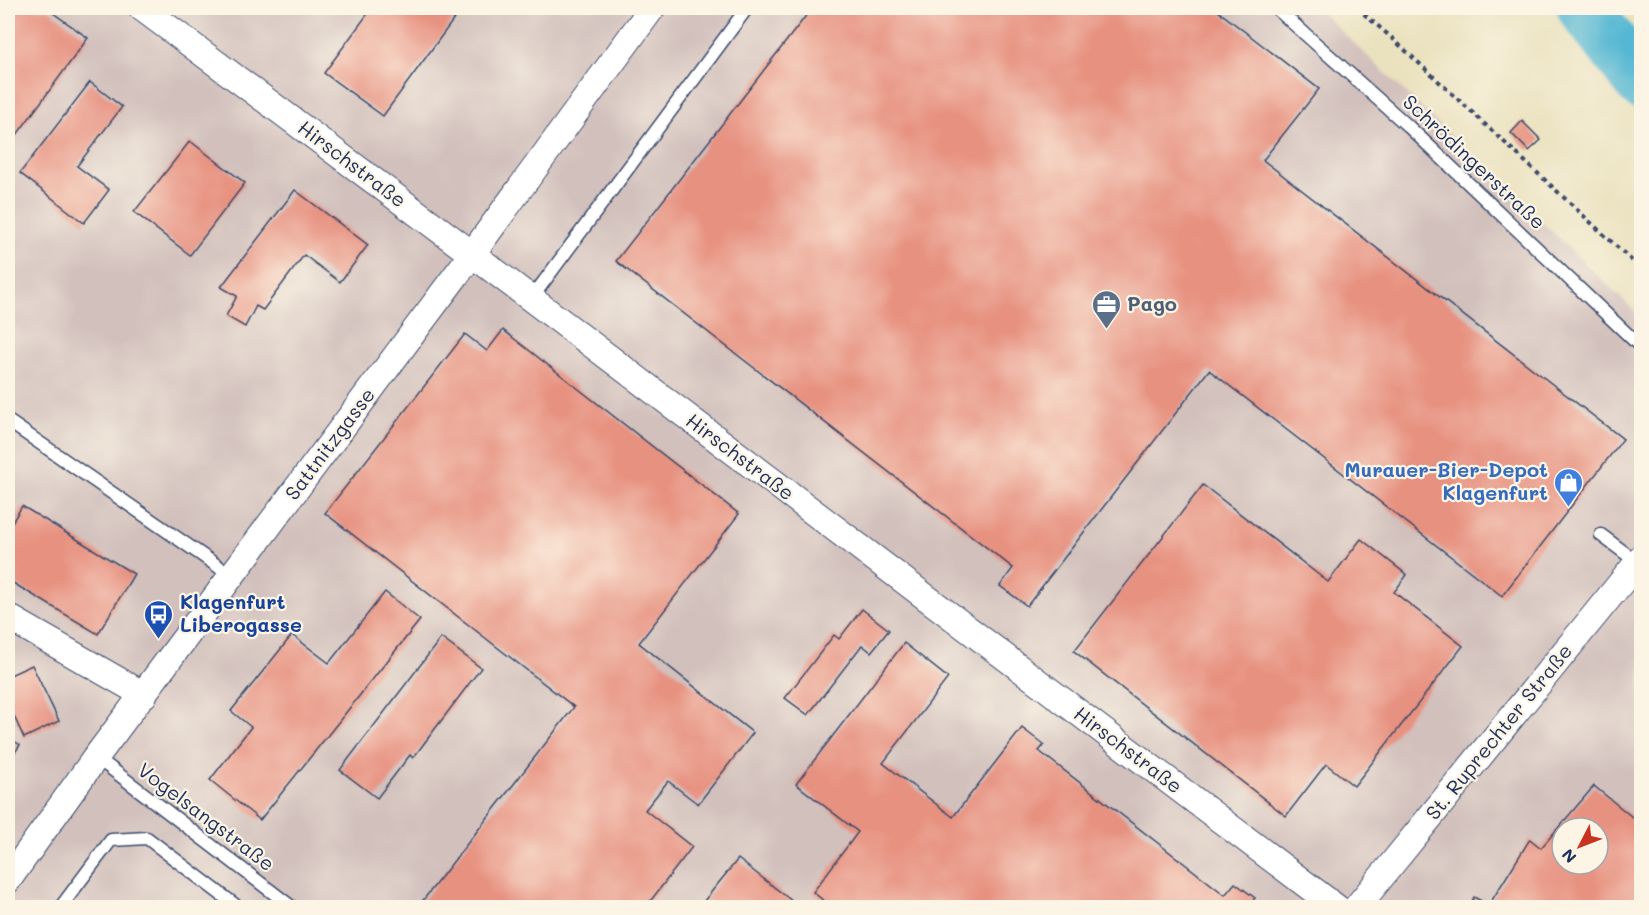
<svg xmlns="http://www.w3.org/2000/svg" width="1649" height="915" font-family="Mali,sans-serif">
<style>
.industrial{fill:#d1c0bc;fill-rule:evenodd}
.lines{fill:none;stroke-linecap:round;stroke-linejoin:round}
.river{stroke:#54b7d3;stroke-width:54}
.building{fill:#e79180;fill-rule:evenodd}
.lane-casing{stroke:#3a4a6c;stroke-width:15}
.street-casing{stroke:#3a4a6c;stroke-width:28}
.path{stroke:#3a4a6c;stroke-width:4;stroke-dasharray:4.5 4.5;stroke-linecap:butt}
.lane{stroke:#fff;stroke-width:12}
.street{stroke:#fff;stroke-width:26}
.labels{text-anchor:middle;stroke-width:4.5;stroke-linejoin:round;paint-order:stroke}
.street-label{font-size:20px;fill:#1b2f5e;stroke:#fcf5e5}
.service-label{font-size:20px;font-weight:bold;fill:#4e5e75;stroke:#fcf5e5;text-anchor:start}
.shop-label{font-size:20px;font-weight:bold;fill:#366cbe;stroke:#fcf5e5;text-anchor:end}
.transit-label{font-size:20px;font-weight:bold;fill:#164399;stroke:#fcf5e5;text-anchor:start}
</style>
<rect width="100%" height="100%" fill="#fcf5e5"/>
<filter id="ink" filterUnits="userSpaceOnUse"><feTurbulence type="fractalNoise" baseFrequency=".0167" numOctaves="2"/><feDisplacementMap in="SourceGraphic" scale="12" xChannelSelector="R" yChannelSelector="G"/><feConvolveMatrix kernelMatrix="1 2 1 2 8 2 1 2 1" color-interpolation-filters="sRGB"/></filter>
<filter id="wash" filterUnits="userSpaceOnUse"><feTurbulence type="fractalNoise" baseFrequency=".008" numOctaves="4" result="noise"/><feDisplacementMap in="SourceGraphic" scale="24" xChannelSelector="R" yChannelSelector="G"/><feGaussianBlur stdDeviation="1.35" result="paint"/><feColorMatrix in="noise" values="0 0 0 0 0 0 0 0 0 0 0 0 0 0 0 0 0 1.4 0 .05"/><feComposite in="paint" operator="in"/></filter>
<g filter="url(#wash)">
<rect width="100%" height="100%" fill="#eae1be"/>
<path class="industrial" d="M 8,8 L 1317,8 L 1641,317 L 1641,907 L 1359,908 L 1345,893 L 1333,908 L 8,907 ZM 1562,828 L 1598,828 L 1598,864 L 1562,864 Z"/>
<g class="lines">
<path class="river" d="M 1584,8 L 1642,83"/>
</g>
<g id="blocks">
<g class="building">
<path d="M 8,8 L 46,8 L 88,38 L 8,147 Z"/>
<path d="M 372,8 L 462,8 L 383,116 L 324,73 Z"/>
<path d="M 812,8 L 1214,8 L 1319,89 L 1263,160 L 1623,439 L 1502,596 L 1209,370 L 1027,606 L 1000,586 L 1013,568 L 616,261 Z"/>
<path d="M 90,82 L 122,107 L 77,166 L 109,190 L 84,223 L 20,173 Z"/>
<path d="M 1522,121 L 1541,140 L 1529,151 L 1511,133 Z"/>
<path d="M 190,141 L 245,183 L 190,255 L 134,212 Z"/>
<path d="M 295,190 L 368,245 L 340,282 L 304,255 L 263,310 L 256,306 L 245,327 L 226,316 L 237,296 L 221,287 Z"/>
<path d="M 503,330 L 739,514 L 639,643 L 753,733 L 698,804 L 668,781 L 645,810 L 692,847 L 645,908 L 417,908 L 574,707 L 325,513 L 465,334 L 487,351 Z"/>
<path d="M 1203,485 L 1328,582 L 1361,539 L 1407,575 L 1394,592 L 1463,646 L 1354,786 L 1326,764 L 1286,816 L 1074,651 Z"/>
<path d="M 22,506 L 134,574 L 98,634 L 8,580 L 8,529 Z"/>
<path d="M 385,592 L 420,620 L 260,820 L 210,780 L 251,727 L 231,711 L 292,635 L 329,663 Z"/>
<path d="M 862,609 L 889,630 L 871,652 L 862,645 L 808,715 L 785,698 L 834,635 L 839,639 Z"/>
<path d="M 441,638 L 481,668 L 413,758 L 410,755 L 377,798 L 340,770 Z"/>
<path d="M 904,643 L 948,678 L 883,763 L 953,817 L 1022,728 L 1044,745 L 1039,751 L 1225,895 L 1235,883 L 1255,898 L 1248,908 L 833,908 L 813,892 L 858,832 L 796,784 Z"/>
<path d="M 32,665 L 59,721 L 24,738 L 8,703 L 8,676 Z"/>
<path d="M 8,737 L 20,745 L 8,763 Z"/>
<path d="M 1594,786 L 1642,825 L 1642,908 L 1469,908 L 1474,897 L 1489,905 L 1530,839 L 1541,848 ZM 1562,828 L 1598,828 L 1598,864 L 1562,864 Z"/>
<path d="M 738,859 L 801,908 L 712,908 L 704,901 Z"/>
</g>
</g>
</g>
<g filter="url(#ink)">
<use href="#blocks" fill-opacity="0" stroke="#3a4a6c" stroke-width="1.5"/>
<g class="lines">
<defs>
<g id="lane">
<path d="M 1276,8 L 1409,127 L 1642,348"/>
<path d="M 531,299 L 747,8"/>
<path d="M 8,421 L 232,576"/>
<path d="M 1601,535 L 1637,562"/>
<path d="M 96,757 L 293,908"/>
<path d="M 60,908 L 111,840 L 147,838 L 239,908"/>
</g>
<g id="street">
<path d="M 142,8 L 472,254 L 1337,908"/>
<path d="M 8,617 L 144,695"/>
<path d="M 8,880 L 96,757 L 472,254 L 652,8"/>
<path d="M 1356,908 L 1642,557"/>
</g>
</defs>
<use href="#lane" class="lane-casing"/>
<use href="#street" class="street-casing"/>
<path class="path" d="M 1357,8 L 1392,38 L 1642,270"/>
<use href="#lane" class="lane"/>
<use href="#street" class="street"/>
</g>
</g>
<defs>
<symbol id="office-pin" viewBox="-11 -11 22 30"><path d="M0 17L-7.5 6A9.5 9.5 0 1 1 7.5 6Z" fill="#5c6f8a" stroke="#fcf5e5"/><path d="M-6-3h4V-5.5h4V-3h4V5H-6ZM-1-4.5V-3h2v-1.5ZM-6 0V1H6V0Z" fill="#fff"/></symbol>
<symbol id="shop-pin" viewBox="-11 -11 22 30"><path d="M0 17L-7.5 6A9.5 9.5 0 1 1 7.5 6Z" fill="#3f7fe0" stroke="#fcf5e5"/><path d="M-5-2.5h2.3a2.7 3.5 0 0 1 5.4 0H5L5.5 6h-11ZM-1.5-2.5h3a1.5 2.3 0 0 0-3 0Z" fill="#fff"/></symbol>
<symbol id="bus-pin" viewBox="-11 -11 22 30"><path d="M0 17L-7.5 6A9.5 9.5 0 1 1 7.5 6Z" fill="#1a4fb4" stroke="#fcf5e5"/><path d="M-5-6H5V4H4V6H2V4H-2V6H-4V4H-5ZM-3.5-4V0h7V-4ZM-3.5 1.2v1.5H-2V1.2ZM2 1.2v1.5H3.5V1.2Z" fill="#fff"/></symbol>
</defs>
<g fill-rule="evenodd">
<use href="#office-pin" x="1090" y="288" width="33" height="45"/>
<use href="#shop-pin" x="1552" y="466" width="33" height="45"/>
<use href="#bus-pin" x="142" y="598" width="33" height="45"/>
</g>
<g class="labels">
<g class="street-label">
<text transform="translate(1474 162) rotate(43)" y="7">Schrödingerstraße</text>
<text transform="translate(352 164) rotate(37)" y="7">Hirschstraße</text>
<text transform="translate(330 444) rotate(-53)" y="7">Sattnitzgasse</text>
<text transform="translate(740 457) rotate(37)" y="7">Hirschstraße</text>
<text transform="translate(1499 732) rotate(-51)" y="7">St. Ruprechter Straße</text>
<text transform="translate(1128 750) rotate(37)" y="7">Hirschstraße</text>
<text transform="translate(206 817) rotate(37)" y="7">Vogelsangstraße</text>
</g>
<g class="service-label">
<text x="1127" y="311">Pago</text>
</g>
<g class="shop-label">
<text x="1548" y="477">Murauer-Bier-Depot<tspan x="1548" dy="23">Klagenfurt</tspan></text>
</g>
<g class="transit-label">
<text x="180" y="609">Klagenfurt<tspan x="180" dy="23">Liberogasse</tspan></text>
</g>
</g>
<rect width="1649" height="915" fill="none" stroke="#fcf5e5" stroke-width="30"/>
<g transform="translate(1580 846) rotate(228)"><circle r="28" fill="#fcf5e5" stroke="#a2a6af" stroke-width="1.5"/>
<path d="M0-4.5L10 22L0 15L-10 22Z" fill="#c8321e"/>
<text y="-9" font-size="16" font-weight="bold" text-anchor="middle" fill="#1b2f5e">N</text>
</g>
</svg>
